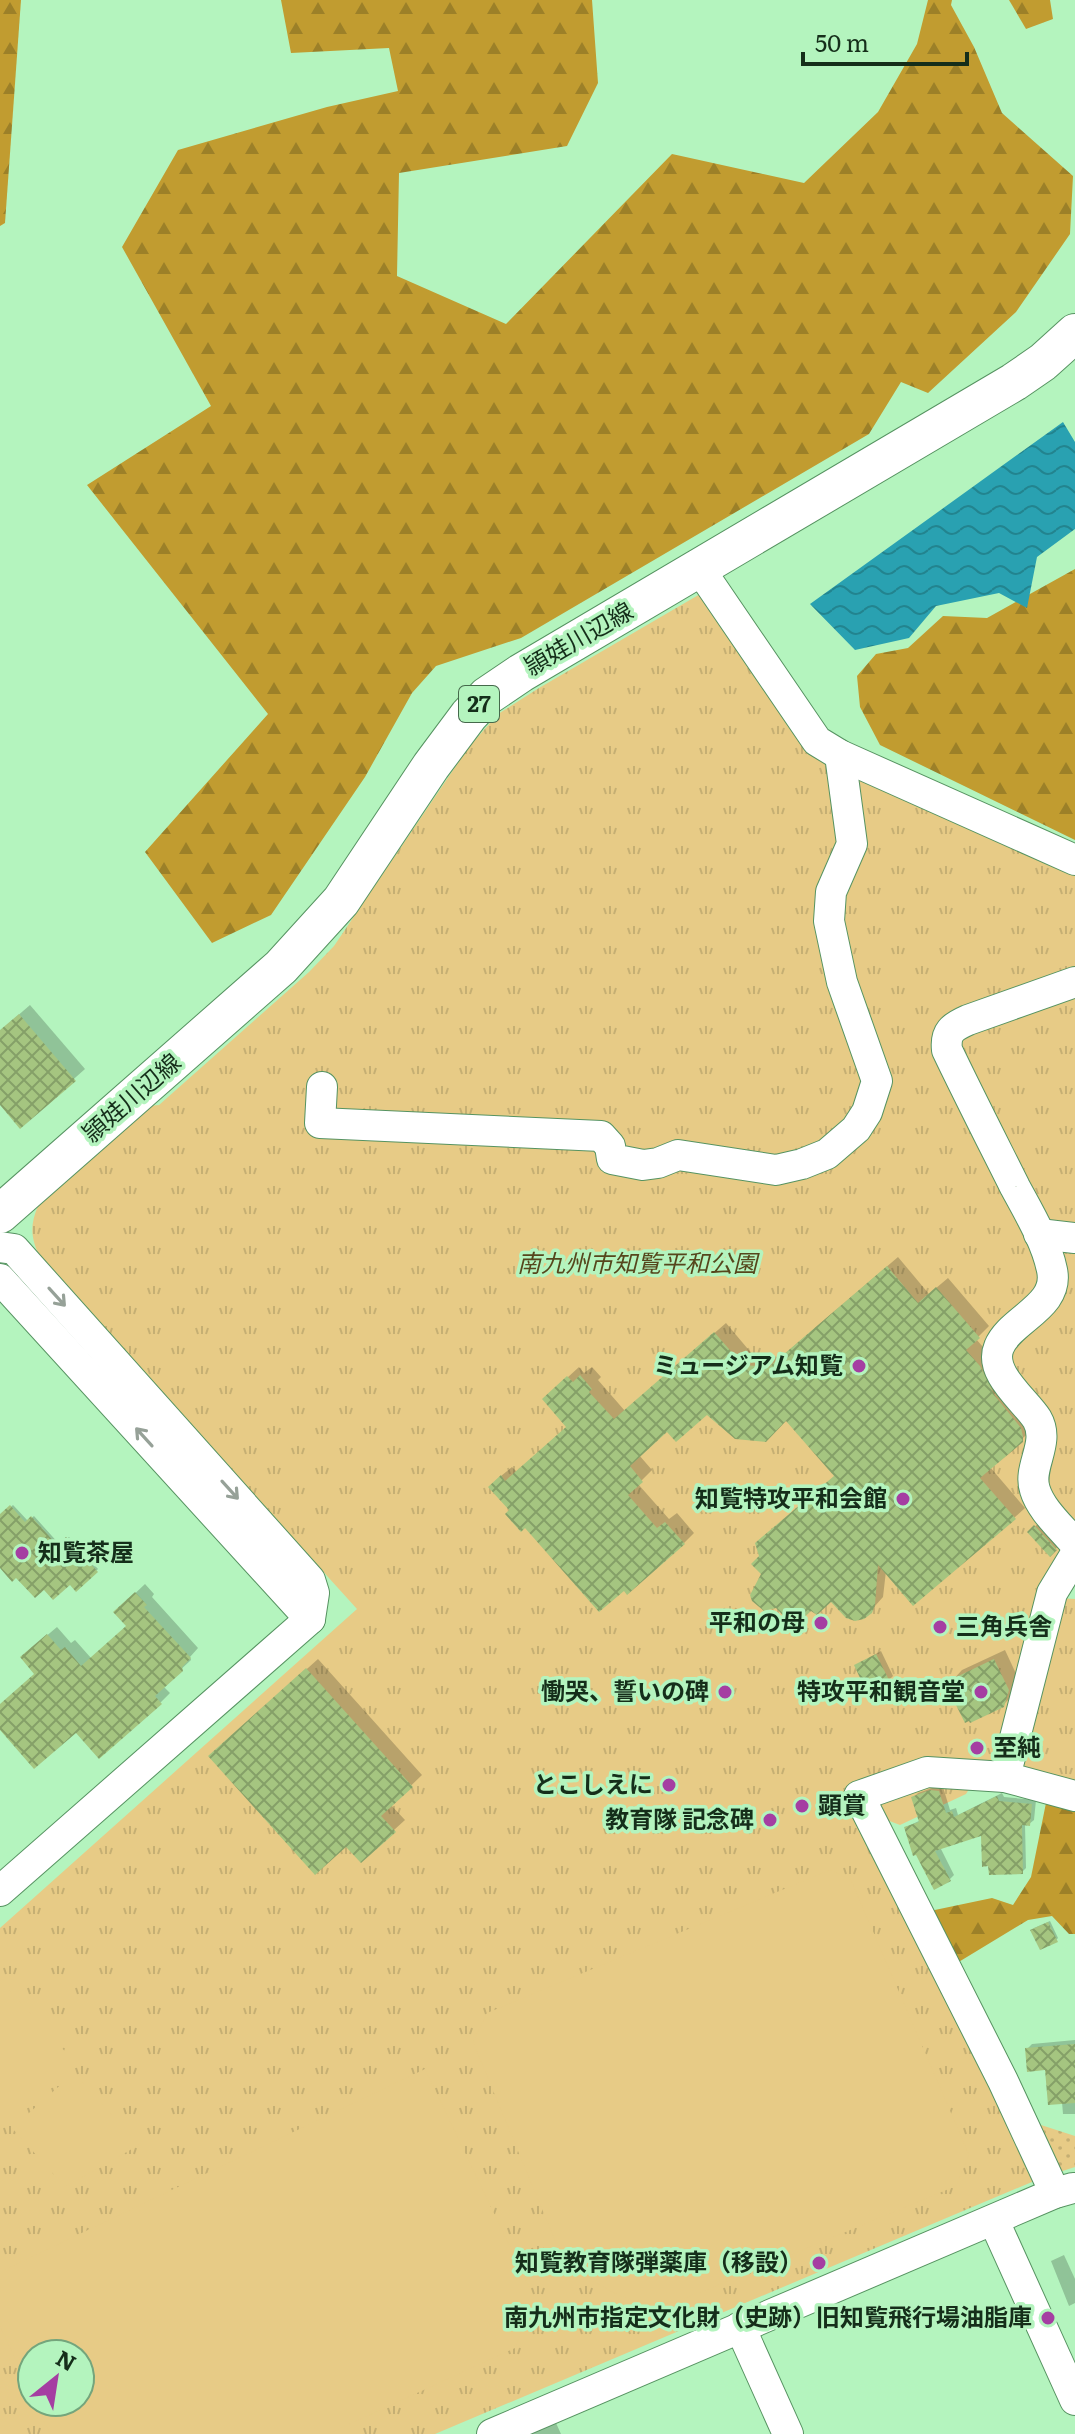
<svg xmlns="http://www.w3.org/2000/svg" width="1075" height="2434" font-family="Literata,'Noto Sans JP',serif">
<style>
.grass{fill:url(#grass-dots)}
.forest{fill:url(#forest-firs)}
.park{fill:url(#park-tufts);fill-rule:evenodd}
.pitch{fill:#e7cb86}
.water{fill:url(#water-waves)}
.shadow{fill:#0003}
.building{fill:url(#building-cross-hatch)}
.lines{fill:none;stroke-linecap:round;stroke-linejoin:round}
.minor-casing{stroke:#569361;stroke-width:32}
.major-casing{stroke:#569361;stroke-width:40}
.minor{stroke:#fff;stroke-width:30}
.major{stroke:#fff;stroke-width:38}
.oneway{stroke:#96a198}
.poi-dot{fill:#a53ea2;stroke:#b4f4be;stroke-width:3}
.labels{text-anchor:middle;stroke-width:7;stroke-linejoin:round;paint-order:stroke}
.shield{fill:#b4f4be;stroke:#45694b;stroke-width:2}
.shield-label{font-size:22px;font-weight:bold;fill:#152e1a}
.street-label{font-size:24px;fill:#152e1a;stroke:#b4f4be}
.park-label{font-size:24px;font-style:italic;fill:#56461c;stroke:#b4f4be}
.poi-label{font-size:24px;font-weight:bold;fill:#152e1a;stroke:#b4f4be;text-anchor:end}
</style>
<defs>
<pattern id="grass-dots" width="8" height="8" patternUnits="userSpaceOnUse" patternTransform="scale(2)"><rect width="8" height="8" fill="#e7cb86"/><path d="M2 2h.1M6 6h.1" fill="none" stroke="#c5af73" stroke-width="1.8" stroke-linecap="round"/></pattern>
<pattern id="forest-firs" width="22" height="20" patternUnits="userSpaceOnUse" patternTransform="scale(2)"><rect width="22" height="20" fill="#c19c30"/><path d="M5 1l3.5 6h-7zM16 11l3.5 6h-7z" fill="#9c8028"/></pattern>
<pattern id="park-tufts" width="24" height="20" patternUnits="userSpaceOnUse" patternTransform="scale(2)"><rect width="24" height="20" fill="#e7cb86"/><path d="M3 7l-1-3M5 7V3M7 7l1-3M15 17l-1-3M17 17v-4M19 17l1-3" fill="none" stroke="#c5af73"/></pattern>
<pattern id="water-waves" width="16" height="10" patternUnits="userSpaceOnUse" patternTransform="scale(2)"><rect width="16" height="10" fill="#29a1b1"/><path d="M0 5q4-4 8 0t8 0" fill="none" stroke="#22848f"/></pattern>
<pattern id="building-cross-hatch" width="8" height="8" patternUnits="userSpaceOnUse" patternTransform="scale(2)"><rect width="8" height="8" fill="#a5c580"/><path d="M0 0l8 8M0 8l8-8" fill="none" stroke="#85a068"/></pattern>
</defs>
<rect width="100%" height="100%" fill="#b4f4be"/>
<path class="grass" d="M 1022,2110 L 1041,2125 L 1075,2136 L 1075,2167 L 1053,2174 Z"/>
<g class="forest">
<path d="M 0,0 L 21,0 L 5,223 L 0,226 Z"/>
<path d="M 281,0 L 592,0 L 598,83 L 567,146 L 399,173 L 397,276 L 506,324 L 672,154 L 804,183 L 878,112 L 917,44 L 928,0 L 952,0 L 951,5 L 974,47 L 1002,113 L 1073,176 L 1070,234 L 1016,312 L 928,393 L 901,382 L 869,434 L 521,638 L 436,666 L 412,693 L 365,777 L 271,915 L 212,943 L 145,852 L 268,714 L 87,485 L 211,406 L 122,247 L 178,150 L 327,107 L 398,91 L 389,48 L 291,53 Z"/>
<path d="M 1009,0 L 1050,0 L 1053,19 L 1026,29 Z"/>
<path d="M 1075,569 L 1075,840 L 880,745 L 860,707 L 857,676 L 876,654 L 908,648 L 943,616 L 987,618 Z"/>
<path d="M 1047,1798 L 1075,1807 L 1075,1934 L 1069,1934 L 1052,1916 L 1028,1920 L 957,1963 L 930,1911 L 992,1898 L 1013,1905 L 1031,1877 Z"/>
</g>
<g class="park">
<path d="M 719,583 L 807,711 L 841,745 L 1075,854 L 1075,1537 L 1003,1755 L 973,1783 L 966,1794 L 900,1825 L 879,1817 L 1039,2179 L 435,2434 L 0,2434 L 0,1928 L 357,1609 L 42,1261 C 31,1240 29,1227 38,1206 L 149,1106 L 159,1105 L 309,972 L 334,946 L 468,748 L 498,714 L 539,688 ZM 32,2354 L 80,2354 L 80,2402 L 32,2402 Z"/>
<path d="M 1058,1598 L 1075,1599 L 1075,1786 L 1012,1771 Z"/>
</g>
<g class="pitch">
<path d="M 830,1870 L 851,1880 L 969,2155 L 956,2186 L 704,2291 C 693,2294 680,2301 669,2303 C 627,2309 585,2279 559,2250 L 473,2042 L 487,2013 Z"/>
<path d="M 0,1980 L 71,2058 L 0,2122 Z"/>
<path d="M 425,2069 L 534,2297 L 515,2348 L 328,2434 L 50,2434 L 35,2402 L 80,2402 L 80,2354 L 32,2354 L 32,2395 L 0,2326 L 0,2278 L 4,2270 Z"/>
<path d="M 74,2073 L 139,2145 L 65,2187 L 12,2128 Z"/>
</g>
<path class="water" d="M 1063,422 L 1075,442 L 1075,529 L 1037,557 L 1027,608 L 999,593 L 936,606 L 909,638 L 855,650 L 810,604 Z"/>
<g class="shadow">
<path d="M 30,1005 L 85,1069 L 21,1126 L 0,1102 L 0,1031 Z"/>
<path d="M 898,1257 L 929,1294 L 948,1278 L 989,1326 L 976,1339 L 990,1355 L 1032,1430 L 990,1467 L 1025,1508 L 1014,1518 L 886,1571 L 883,1597 L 867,1615 L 836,1476 L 786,1418 L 707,1413 L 667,1430 L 639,1455 L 652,1470 L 638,1484 L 669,1519 L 677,1513 L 694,1533 L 684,1543 L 511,1510 L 501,1476 L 512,1467 L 517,1472 L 569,1426 L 555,1389 L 579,1367 L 584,1373 L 592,1367 L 601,1377 L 598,1380 L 625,1411 L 726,1323 L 753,1355 L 781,1357 Z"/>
<path d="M 13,1505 L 28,1521 L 34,1516 L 60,1545 L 69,1537 L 98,1569 L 76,1589 L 70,1582 L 44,1587 L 0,1565 L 0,1517 Z"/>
<path d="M 1040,1522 L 1060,1544 L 1050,1555 L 1029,1532 Z"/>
<path d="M 145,1584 L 154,1594 L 152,1597 L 198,1648 L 190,1657 L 191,1660 L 163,1686 L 170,1693 L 161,1702 L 99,1756 L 76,1730 L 0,1727 L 0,1706 L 36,1674 L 31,1649 L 57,1627 L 71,1643 L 75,1640 L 91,1658 L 129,1625 L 125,1603 Z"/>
<path d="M 1005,1650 L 1018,1678 L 1014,1694 L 1003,1705 L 957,1690 L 952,1681 L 962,1670 Z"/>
<path d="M 881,1651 L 893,1676 L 888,1681 L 856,1665 Z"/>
<path d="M 318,1659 L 422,1775 L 391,1805 L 405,1820 L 394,1830 L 347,1844 L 221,1746 Z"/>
<path d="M 935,1787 L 943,1787 L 950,1810 L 956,1808 L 958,1815 L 1002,1793 L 1004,1797 L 1036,1800 L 1034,1820 L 1029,1824 L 1025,1824 L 1026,1868 L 1022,1872 L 983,1833 L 940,1847 L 954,1875 L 950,1879 L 906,1827 L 921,1820 L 914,1797 L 918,1793 Z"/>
<path d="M 1050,1921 L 1058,1938 L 1056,1940 L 1034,1928 Z"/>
<path d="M 1075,2040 L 1075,2114 L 1063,2114 L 1062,2102 L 1047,2068 L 1027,2049 L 1032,2044 Z"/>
<path d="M 1064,2255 L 1075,2279 L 1075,2303 L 1069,2306 L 1051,2261 Z"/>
<path d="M 556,2423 L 561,2434 L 531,2434 Z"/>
</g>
<g class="building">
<path d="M 19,1014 L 76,1081 L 20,1129 L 0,1105 L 0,1030 Z"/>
<path d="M 887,1266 L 918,1303 L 936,1287 L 980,1338 L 966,1350 L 980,1366 L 995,1396 L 1021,1428 L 1023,1437 L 1023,1442 L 980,1478 L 1016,1519 L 913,1606 L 878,1565 L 875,1605 L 872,1613 L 864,1619 L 855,1621 L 846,1618 L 831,1602 L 817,1615 L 811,1611 L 794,1627 L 776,1608 L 764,1611 L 752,1601 L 750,1595 L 761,1574 L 751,1564 L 759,1556 L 755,1543 L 834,1476 L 786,1421 L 766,1442 L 735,1439 L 707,1415 L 676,1442 L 667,1432 L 630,1466 L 643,1482 L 628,1495 L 657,1528 L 665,1522 L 685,1544 L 627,1595 L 624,1591 L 599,1612 L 525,1528 L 521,1532 L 505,1514 L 509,1510 L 488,1487 L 501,1475 L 505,1481 L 566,1427 L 542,1399 L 567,1376 L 573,1382 L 580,1375 L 592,1389 L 589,1392 L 614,1419 L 714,1332 L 743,1365 L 769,1367 Z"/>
<path d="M 10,1505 L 25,1522 L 31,1516 L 57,1545 L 66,1537 L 98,1572 L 76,1592 L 70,1585 L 53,1600 L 44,1590 L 35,1598 L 16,1578 L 12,1582 L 0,1568 L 0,1514 Z"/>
<path d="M 1034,1525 L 1057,1550 L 1050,1557 L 1027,1532 Z"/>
<path d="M 135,1592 L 147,1605 L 144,1607 L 191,1658 L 182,1667 L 183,1671 L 155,1696 L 162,1704 L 99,1759 L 76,1733 L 34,1769 L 0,1730 L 0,1704 L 34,1674 L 20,1657 L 47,1634 L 61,1650 L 65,1647 L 81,1666 L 126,1626 L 113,1612 Z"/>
<path d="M 876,1654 L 890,1682 L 867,1693 L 854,1665 Z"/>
<path d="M 994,1659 L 1009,1690 L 1004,1707 L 970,1723 L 969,1721 L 965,1723 L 950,1693 L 955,1691 L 950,1680 Z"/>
<path d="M 306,1668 L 413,1787 L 381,1816 L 396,1832 L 361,1863 L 346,1847 L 315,1875 L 208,1756 Z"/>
<path d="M 930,1790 L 939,1791 L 946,1813 L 952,1811 L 954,1817 L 997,1796 L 999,1801 L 1032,1804 L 1030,1826 L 1022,1825 L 1023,1874 L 989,1875 L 988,1866 L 982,1867 L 981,1836 L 935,1851 L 951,1881 L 934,1890 L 916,1855 L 913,1856 L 904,1827 L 919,1822 L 911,1797 Z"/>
<path d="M 1048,1922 L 1058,1942 L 1040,1950 L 1030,1930 Z"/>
<path d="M 1075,2044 L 1075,2103 L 1048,2105 L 1045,2070 L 1027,2072 L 1025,2048 Z"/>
</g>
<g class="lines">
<defs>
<g id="minor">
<path d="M 699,568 L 817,741 L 840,755 L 1075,860"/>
<path d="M 1075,982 L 968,1020 C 952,1027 945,1032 947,1050 C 969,1096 992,1141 1015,1187 C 1029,1213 1046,1241 1052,1270 C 1060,1307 1010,1319 999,1347 C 988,1373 1025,1400 1037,1419 C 1051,1443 1027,1467 1035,1490 C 1041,1510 1062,1528 1075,1544"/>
<path d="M 322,1087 L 320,1123 L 601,1136 L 610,1146 L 612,1159 L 643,1165 L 658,1163 L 678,1155 L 776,1170 L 802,1164 L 827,1154 L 856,1129 L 867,1112 L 877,1081 L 842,982 L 829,921 L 831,892 L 852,844 L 840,755"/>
<path d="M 1039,1234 L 1075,1238"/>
<path d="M 0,1247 L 14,1249 L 310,1580 L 314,1593 L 310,1619 L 0,1891"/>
<path d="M 0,1279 L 310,1619"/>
<path d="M 1005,1777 L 1075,1796"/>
<path d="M 1055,2193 L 1003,2081 L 859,1796 L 927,1772 L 1005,1777 L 1052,1593 L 1075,1555"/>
<path d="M 994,2221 L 1075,2400"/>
<path d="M 740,2327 L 788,2434"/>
<path d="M 492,2434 L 1055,2193 L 1073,2188"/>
</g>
<path id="major" d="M 0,1214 L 281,967 L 341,901 L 431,766 L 469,715 L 487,696 L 521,673 L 1014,382 L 1043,362 L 1075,333"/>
</defs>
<use href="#minor" class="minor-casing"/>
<use href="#major" class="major-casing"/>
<use href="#minor" class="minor"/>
<use href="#major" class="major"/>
</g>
<defs><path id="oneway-shaft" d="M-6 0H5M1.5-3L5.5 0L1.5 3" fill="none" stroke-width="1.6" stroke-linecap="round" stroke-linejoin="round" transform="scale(2)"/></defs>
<g class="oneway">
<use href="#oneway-shaft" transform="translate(57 1297) rotate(48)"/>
<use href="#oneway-shaft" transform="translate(144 1437) rotate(-132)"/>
<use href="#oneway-shaft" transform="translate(230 1490) rotate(48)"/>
</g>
<g class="poi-dot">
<circle cx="859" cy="1366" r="8"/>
<circle cx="903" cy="1499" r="8"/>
<circle cx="22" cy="1553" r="8"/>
<circle cx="821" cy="1623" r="8"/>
<circle cx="940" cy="1627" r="8"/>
<circle cx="725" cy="1692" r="8"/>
<circle cx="981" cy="1692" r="8"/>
<circle cx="977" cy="1748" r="8"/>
<circle cx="669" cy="1785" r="8"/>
<circle cx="802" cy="1806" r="8"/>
<circle cx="770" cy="1820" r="8"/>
<circle cx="819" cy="2263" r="8"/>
<circle cx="1048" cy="2318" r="8"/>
</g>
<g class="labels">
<rect class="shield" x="459" y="686" width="40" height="36" rx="6"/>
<g class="shield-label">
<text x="479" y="712">27</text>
</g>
<g class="street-label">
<text transform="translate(579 639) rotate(-30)" y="8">頴娃川辺線</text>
<text transform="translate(132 1098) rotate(-41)" y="8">頴娃川辺線</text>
</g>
<g class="park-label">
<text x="637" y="1272">南九州市知覧平和公園</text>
</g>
<g class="poi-label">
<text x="843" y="1374">ミュージアム知覧</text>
<text x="887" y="1507">知覧特攻平和会館</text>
<text x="38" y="1561" text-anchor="start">知覧茶屋</text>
<text x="805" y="1631">平和の母</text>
<text x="956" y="1635" text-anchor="start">三角兵舎</text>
<text x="709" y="1700">慟哭、誓いの碑</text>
<text x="965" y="1700">特攻平和観音堂</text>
<text x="993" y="1756" text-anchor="start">至純</text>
<text x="653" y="1793">とこしえに</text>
<text x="818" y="1814" text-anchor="start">顕賞</text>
<text x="754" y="1828">教育隊 記念碑</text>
<text x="803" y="2271">知覧教育隊弾薬庫（移設）</text>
<text x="1032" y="2326">南九州市指定文化財（史跡）旧知覧飛行場油脂庫</text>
</g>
</g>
<g transform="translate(56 2378) rotate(30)"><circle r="38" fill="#b4f4be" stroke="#74a57c" stroke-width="2"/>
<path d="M0-6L14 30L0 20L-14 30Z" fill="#a53ea2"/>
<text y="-12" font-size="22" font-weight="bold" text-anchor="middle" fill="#152e1a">N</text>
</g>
<path d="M803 52v12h164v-12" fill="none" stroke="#152e1a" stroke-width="4"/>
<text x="815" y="52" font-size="24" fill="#152e1a" stroke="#b4f4be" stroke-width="6" paint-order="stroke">50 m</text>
</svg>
